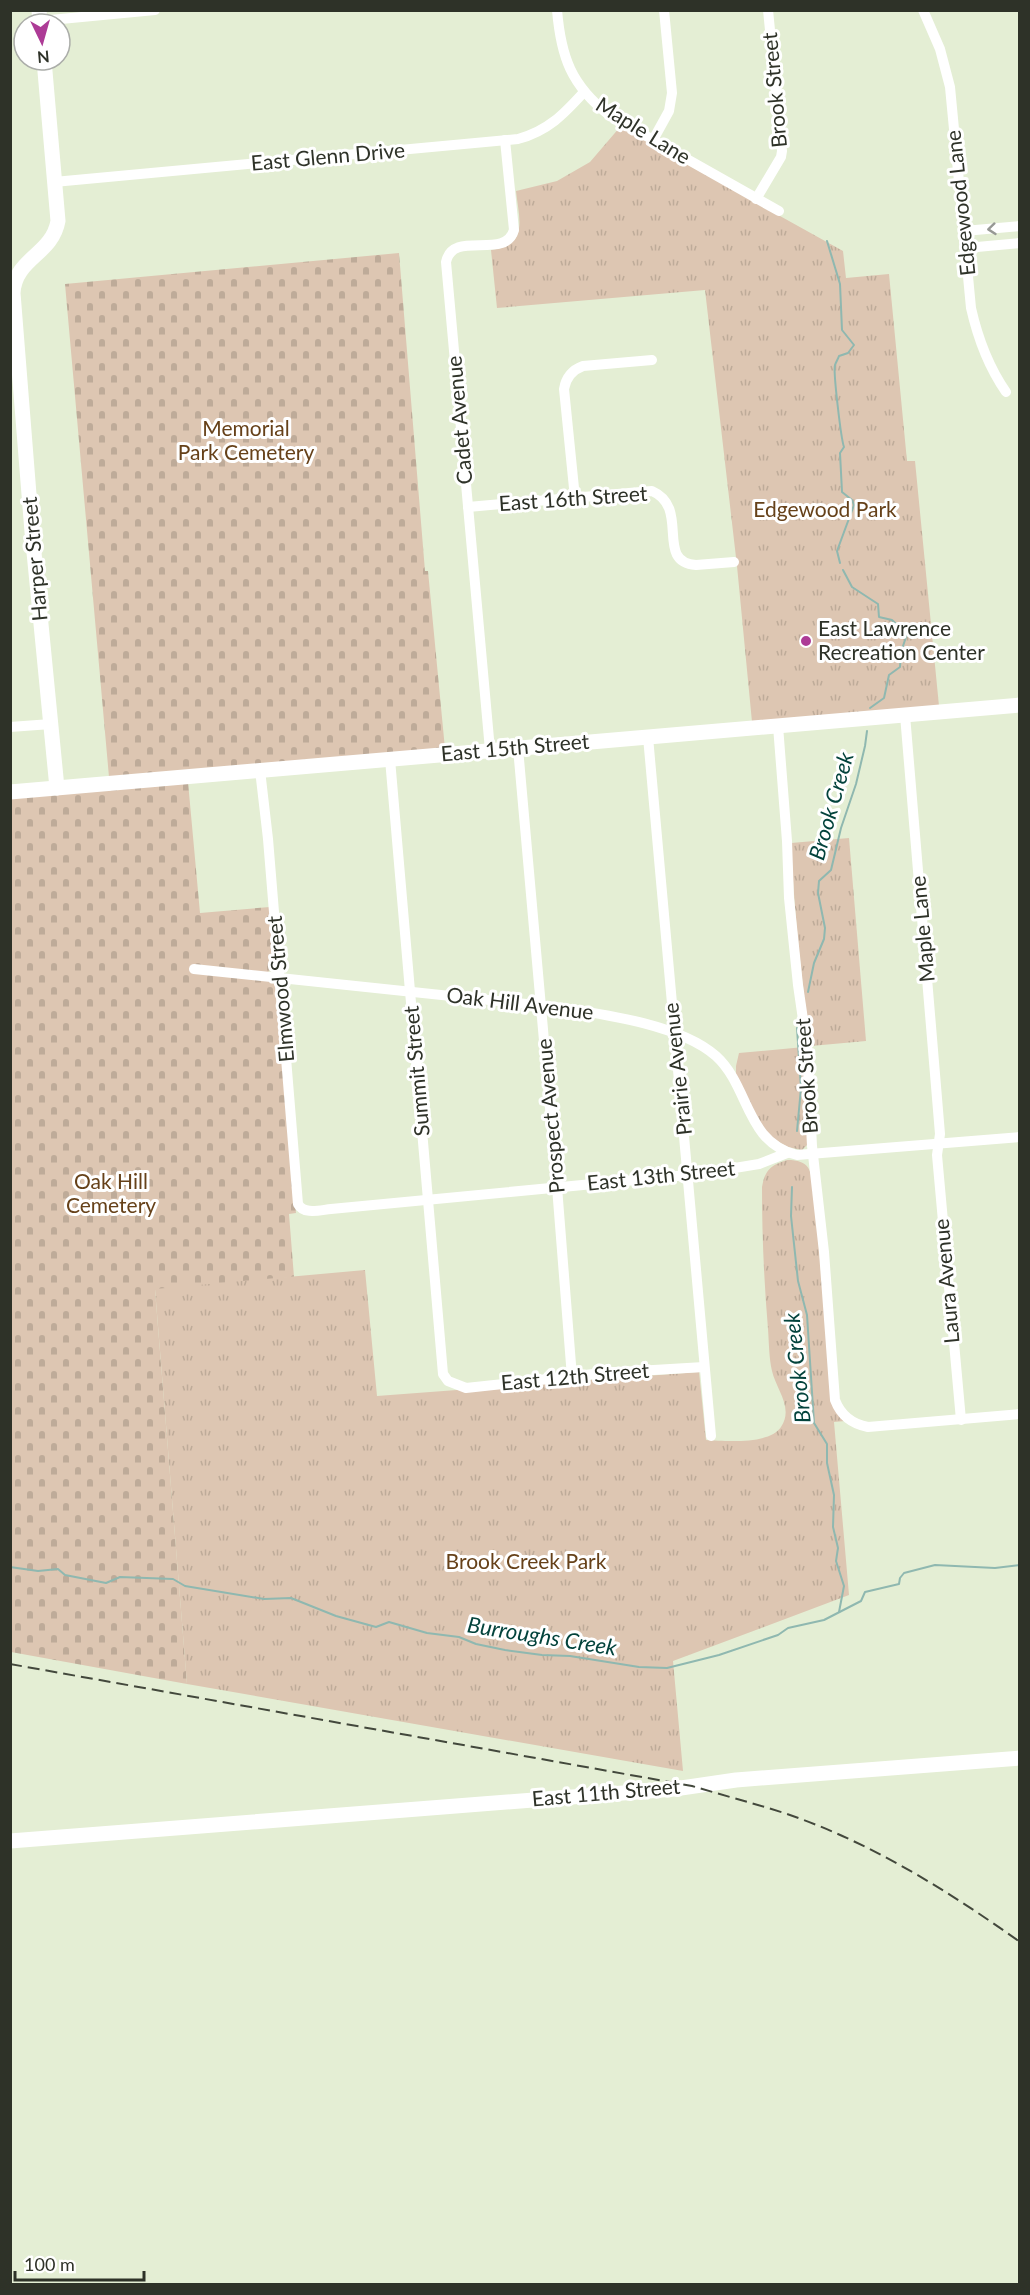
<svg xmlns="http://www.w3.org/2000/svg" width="1030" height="2295" font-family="Lato,sans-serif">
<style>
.cemetery{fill:url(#cemetery-stones)}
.park{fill:url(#park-tufts)}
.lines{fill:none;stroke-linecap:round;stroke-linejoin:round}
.stream{stroke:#8fb8b0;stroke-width:2}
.street{stroke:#fff;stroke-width:10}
.secondary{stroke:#fff;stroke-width:15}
.rail{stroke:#43483c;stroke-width:2;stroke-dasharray:12 6;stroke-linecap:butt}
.oneway{stroke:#969894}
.poi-dot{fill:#ad3b96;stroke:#fff;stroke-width:2}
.labels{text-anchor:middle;stroke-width:6;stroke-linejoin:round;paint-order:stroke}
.street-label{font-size:21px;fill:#2e3228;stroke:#fff}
.park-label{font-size:21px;fill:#664119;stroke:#fff}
.poi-label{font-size:21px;fill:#2e3228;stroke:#fff;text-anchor:start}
.water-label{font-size:22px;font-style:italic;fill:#03433c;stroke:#fff}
</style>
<defs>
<pattern id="cemetery-stones" width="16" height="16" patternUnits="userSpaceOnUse" patternTransform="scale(1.5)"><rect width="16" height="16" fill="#ddc6b2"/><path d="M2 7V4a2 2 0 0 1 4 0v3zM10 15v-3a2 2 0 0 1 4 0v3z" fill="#beab99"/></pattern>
<pattern id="park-tufts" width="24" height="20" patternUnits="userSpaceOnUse" patternTransform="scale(1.5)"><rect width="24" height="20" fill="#ddc6b2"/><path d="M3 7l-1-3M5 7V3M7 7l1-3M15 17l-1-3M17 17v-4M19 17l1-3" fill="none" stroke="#beab99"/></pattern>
</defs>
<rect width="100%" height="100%" fill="#e4eed4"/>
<g class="cemetery">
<path d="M 399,253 L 425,571 L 428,571 L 445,749 L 109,777 L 65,284 Z"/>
<path d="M 188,782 L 200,913 L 270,907 L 274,966 L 268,972 L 275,982 L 296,1213 L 289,1214 L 294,1277 L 155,1290 L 187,1684 L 11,1652 L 11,797 Z"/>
</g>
<g class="park">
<path d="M 620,127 L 843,251 L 846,278 L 889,274 L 907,461 L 915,461 L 939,706 L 752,722 L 737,566 L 705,290 L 497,308 L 491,250 C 529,246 519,219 516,191 L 557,181 L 590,162 Z"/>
<path d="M 849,838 L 866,1041 L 811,1046 C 801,978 794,911 791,843 Z"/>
<path d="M 804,1047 L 808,1144 L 802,1150 L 788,1147 L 772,1138 L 762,1126 L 736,1077 L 736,1066 L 739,1053 Z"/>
<path d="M 787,1160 C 810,1160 811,1170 814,1190 L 828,1352 L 845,1421 L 834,1422 L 849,1595 L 673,1661 L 683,1771 L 187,1684 L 155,1289 L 365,1270 L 377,1396 L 699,1372 L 706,1440 C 725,1441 769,1445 781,1427 C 794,1408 776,1389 772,1371 C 769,1358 769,1343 768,1329 C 764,1282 762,1234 762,1187 C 765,1170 771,1165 787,1160 Z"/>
</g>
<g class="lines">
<g class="stream">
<path d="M 827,241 L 840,284 L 842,330 L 854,345 L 848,353 L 839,356 C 838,359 836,362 835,365 C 833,371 841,439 844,447 L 840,453 L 842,492 L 852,500 L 854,505 L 837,551 L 840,563"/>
<path d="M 843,570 L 852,587 L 878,604 L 879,617 L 892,620 L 907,634 L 901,652 L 900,667 L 889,675 L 884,698 L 870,708"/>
<path d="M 808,992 L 814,963 L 824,939 L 825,928 L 818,893 L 819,881 L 831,870 L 841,828 L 856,784 L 865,746 L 867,731"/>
<path d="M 797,1028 L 801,1088 L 797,1131"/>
<path d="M 792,1187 L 791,1216 L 798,1281 L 807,1315 L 814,1423 L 827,1444 L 827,1463 L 834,1495 L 833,1527 L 838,1548 L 836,1561 L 844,1586 L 839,1612"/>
<path d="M 10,1567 L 38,1571 L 58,1569 L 65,1575 L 106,1583 L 120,1577 L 173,1579 L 185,1586 L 264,1599 L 291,1598 L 336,1616 L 376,1627 L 389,1622 L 427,1633 L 459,1637 L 476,1644 L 505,1650 L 542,1655 L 570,1656 L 639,1667 L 667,1668 L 719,1655 L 778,1635 L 788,1628 L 824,1620 L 861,1601 L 865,1592 L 899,1584 L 900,1578 L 904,1573 L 935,1565 L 995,1568 L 1020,1565"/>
</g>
<g class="street">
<path d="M 557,10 C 561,57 571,85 609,115 L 779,211"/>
<path d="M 923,10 L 940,49 L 950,87 L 971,308 C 978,339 988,366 1006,392"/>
<path d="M 40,21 L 155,10"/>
<path d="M 653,140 L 669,111 L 672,93 L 664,10"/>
<path d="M 54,182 L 518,139 C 548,131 564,114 584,92"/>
<path d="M 756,199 L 781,157 L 782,151 L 768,10"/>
<path d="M 964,231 L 1020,226"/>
<path d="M 966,248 L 1020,243"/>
<path d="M 575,498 L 564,389 C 566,377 572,370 583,366 L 652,360"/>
<path d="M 468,507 L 652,491 C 691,508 654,562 696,565 L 734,562"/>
<path d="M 905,715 L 940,1134 L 937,1155 L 961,1420"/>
<path d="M 778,726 L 787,841 L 789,898 L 798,985 L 807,1047 L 812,1146 L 824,1252 L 835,1400 C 841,1416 852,1424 868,1427 L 1020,1414"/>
<path d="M 10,727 L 51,724"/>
<path d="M 648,737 L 711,1436"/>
<path d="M 518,748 L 557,1187 L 572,1377"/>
<path d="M 490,750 L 446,262 C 453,229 505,261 514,230 L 505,140"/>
<path d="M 390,759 L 443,1374 L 448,1381 L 466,1388 L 603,1373 L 704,1367"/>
<path d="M 260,770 L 268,839 L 298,1204 C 304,1215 320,1210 331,1209 L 698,1174 L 759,1164 L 787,1153"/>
<path d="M 194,969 L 555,1007 C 602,1014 680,1024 716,1056 C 750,1087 745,1142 797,1155 L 1020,1137"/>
</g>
<g class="secondary">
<path d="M 39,10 L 40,24"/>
<path d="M 44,60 L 58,221 C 52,255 15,258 13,293 L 32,532 L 57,788"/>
<path d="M 10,792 L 1020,705"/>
<path d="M 10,1841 L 674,1789 L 736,1780 L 1020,1758"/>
</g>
<path class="rail" d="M 10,1664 L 692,1786 C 722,1795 753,1803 784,1813 C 868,1841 947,1890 1020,1942"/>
</g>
<defs><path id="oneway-chevron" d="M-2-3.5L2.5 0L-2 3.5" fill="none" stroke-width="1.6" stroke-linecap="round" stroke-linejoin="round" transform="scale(1.5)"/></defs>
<use class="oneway" href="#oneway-chevron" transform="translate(992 229) rotate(174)"/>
<circle class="poi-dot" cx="806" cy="641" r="6"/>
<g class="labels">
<g class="street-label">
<text transform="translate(775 90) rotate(-95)" y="7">Brook Street</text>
<text transform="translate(643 131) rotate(32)" y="7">Maple Lane</text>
<text transform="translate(328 157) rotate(-5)" y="7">East Glenn Drive</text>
<text transform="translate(961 203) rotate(-96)" y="7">Edgewood Lane</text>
<text transform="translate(460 420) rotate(-95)" y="7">Cadet Avenue</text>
<text transform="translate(573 499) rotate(-4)" y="7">East 16th Street</text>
<text transform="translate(35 559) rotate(-95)" y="7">Harper Street</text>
<text transform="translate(515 748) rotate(-5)" y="7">East 15th Street</text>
<text transform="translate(923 929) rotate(-95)" y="7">Maple Lane</text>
<text transform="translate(281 989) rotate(-95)" y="7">Elmwood Street</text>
<text transform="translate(520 1004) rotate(7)" y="7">Oak Hill Avenue</text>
<text transform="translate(678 1069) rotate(-96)" y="7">Prairie Avenue</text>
<text transform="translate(417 1071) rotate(-95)" y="7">Summit Street</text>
<text transform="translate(807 1076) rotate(-94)" y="7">Brook Street</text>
<text transform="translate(551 1116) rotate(-95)" y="7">Prospect Avenue</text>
<text transform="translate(661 1176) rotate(-6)" y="7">East 13th Street</text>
<text transform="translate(947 1281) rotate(-95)" y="7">Laura Avenue</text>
<text transform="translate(575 1377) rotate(-5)" y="7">East 12th Street</text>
<text transform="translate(606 1793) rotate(-5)" y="7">East 11th Street</text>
</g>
<g class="park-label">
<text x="246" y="436">Memorial<tspan x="246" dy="24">Park Cemetery</tspan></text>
<text x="825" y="517">Edgewood Park</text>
<text x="111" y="1189">Oak Hill<tspan x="111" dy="24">Cemetery</tspan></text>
<text x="526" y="1569">Brook Creek Park</text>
</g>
<g class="poi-label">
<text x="818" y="636">East Lawrence<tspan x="818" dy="24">Recreation Center</tspan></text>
</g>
<g class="water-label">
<text transform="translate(831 806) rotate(-74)" y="8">Brook Creek</text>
<text transform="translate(797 1368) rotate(-96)" y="8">Brook Creek</text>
<text transform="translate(542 1636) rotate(9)" y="8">Burroughs Creek</text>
</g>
</g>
<rect width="1030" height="2295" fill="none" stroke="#2e3228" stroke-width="24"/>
<g transform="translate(42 42) rotate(175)"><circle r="28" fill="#ffffff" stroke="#abada9" stroke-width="1.5"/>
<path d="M0-4.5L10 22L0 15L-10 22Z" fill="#ad3b96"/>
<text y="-9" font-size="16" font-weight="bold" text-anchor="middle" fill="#2e3228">N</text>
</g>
<path d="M15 2271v9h129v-9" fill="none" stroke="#2e3228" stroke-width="3"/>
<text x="24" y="2271" font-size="18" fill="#2e3228" stroke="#ffffff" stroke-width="4.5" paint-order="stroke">100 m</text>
</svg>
